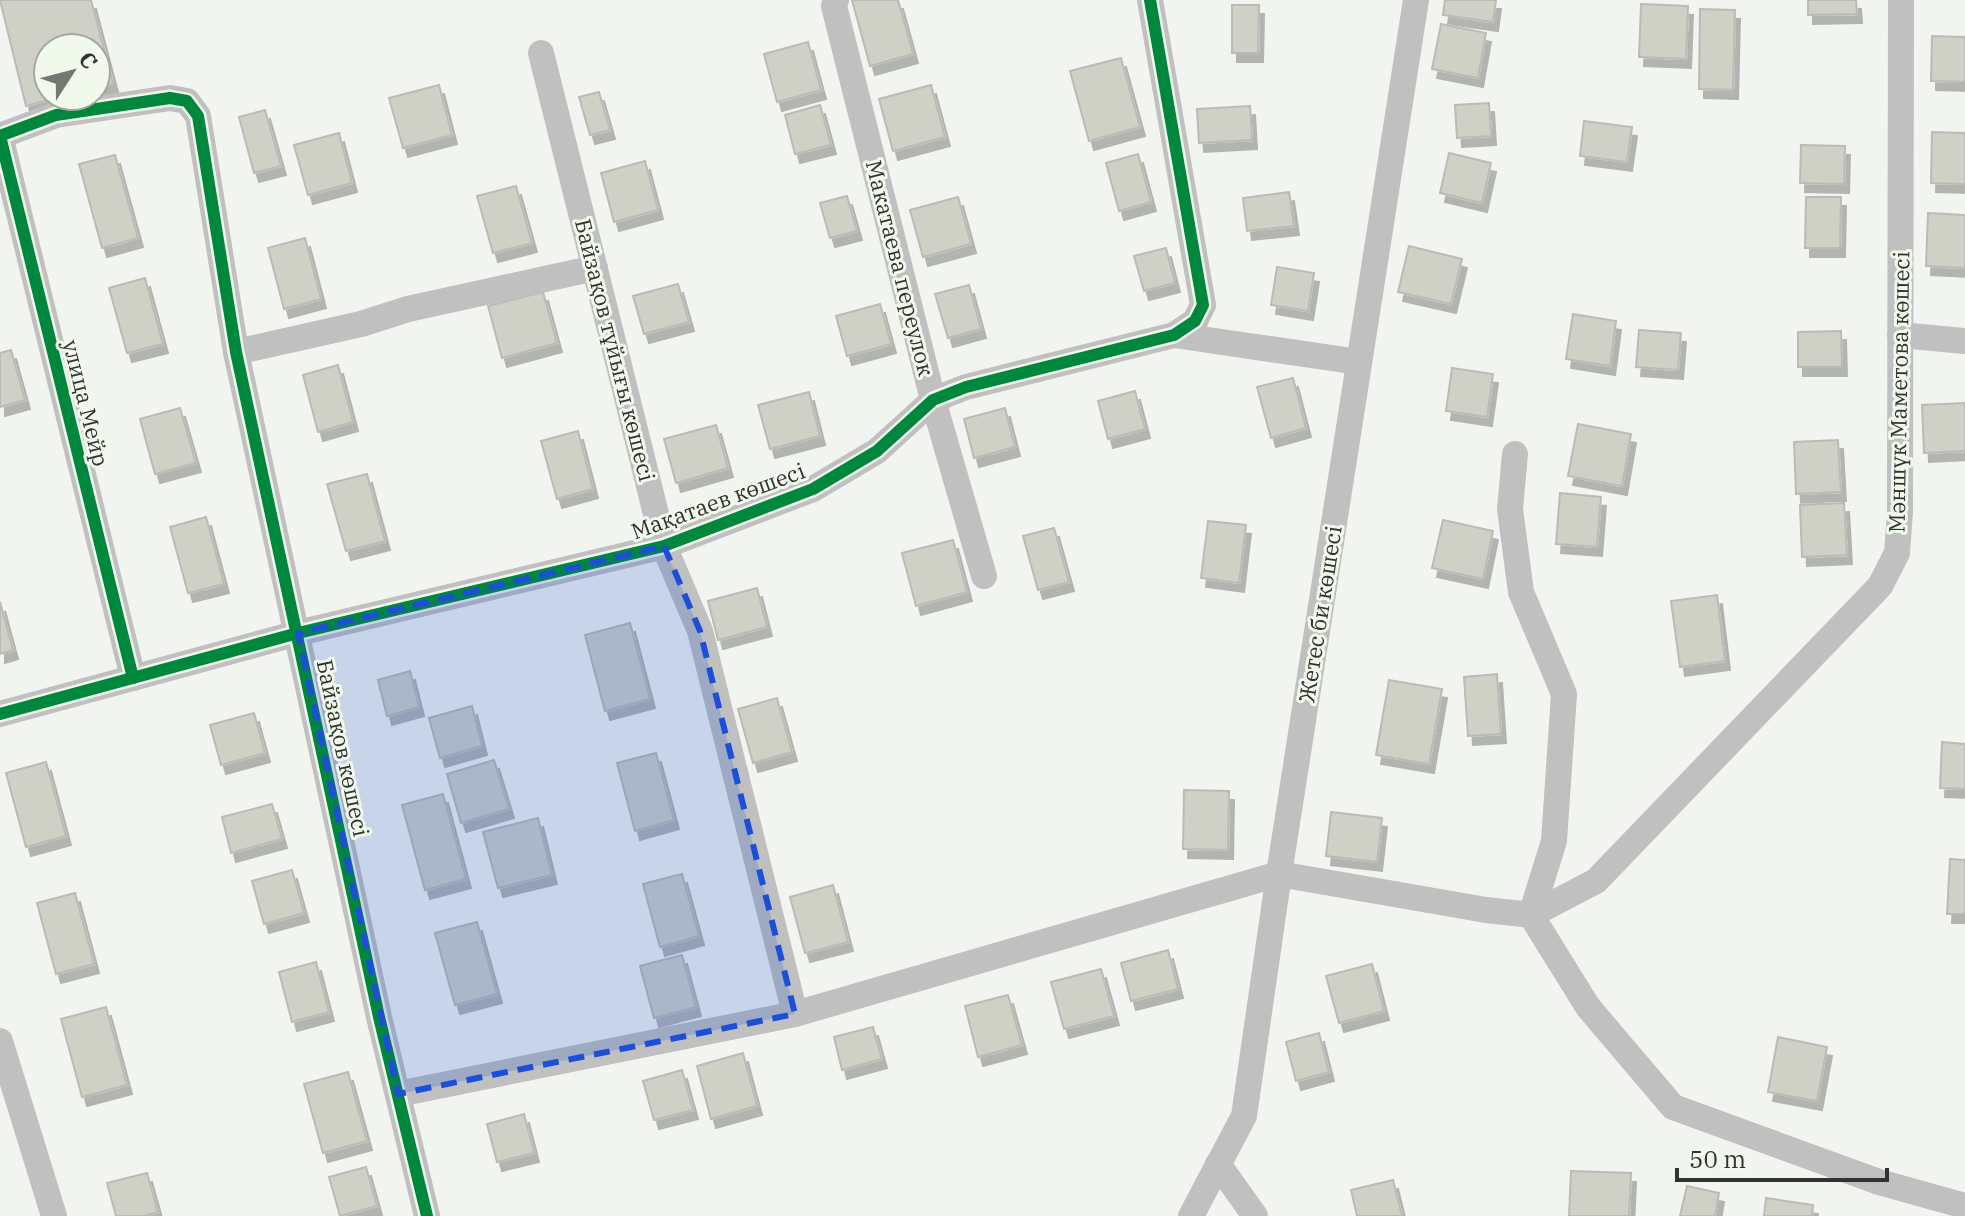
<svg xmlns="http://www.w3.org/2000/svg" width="1965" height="1216" font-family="'IBM Plex Serif',serif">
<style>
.building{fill:#cfd1c6;stroke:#babbb6;stroke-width:2;filter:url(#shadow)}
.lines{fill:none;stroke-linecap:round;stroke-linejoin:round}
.street{stroke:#bfc0bf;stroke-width:26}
.cycleway-casing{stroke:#f1f8ec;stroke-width:17}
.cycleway{stroke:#00873e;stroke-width:12}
.marked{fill:#1d4ed8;fill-opacity:0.2;stroke:#1d4ed8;stroke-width:6;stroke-dasharray:16 10;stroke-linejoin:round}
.labels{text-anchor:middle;stroke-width:6;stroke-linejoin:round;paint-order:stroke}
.street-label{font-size:22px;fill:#31332f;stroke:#f1f8ec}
</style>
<defs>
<filter id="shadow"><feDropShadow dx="5" dy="9" stdDeviation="0" flood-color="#0004"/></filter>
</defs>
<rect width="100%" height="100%" fill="#f2f5ef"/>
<g class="building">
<path d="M 0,0 L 91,0 L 113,83 L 96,87 L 96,48 L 48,48 L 48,96 L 63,96 L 26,106 Z"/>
<path d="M 852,0 L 898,0 L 913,54 L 870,66 Z"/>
<path d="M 1445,0 L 1496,0 L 1493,22 L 1443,15 Z"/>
<path d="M 1808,0 L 1856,0 L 1857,14 L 1808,15 Z"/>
<path d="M 1641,4 L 1688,6 L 1686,59 L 1639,57 Z"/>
<path d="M 1232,5 L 1259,5 L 1258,53 L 1232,53 Z"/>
<path d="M 1700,9 L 1735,10 L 1733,90 L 1699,89 Z"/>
<path d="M 1441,24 L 1486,33 L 1478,78 L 1432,69 Z"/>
<path d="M 1932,36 L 1965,37 L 1965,82 L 1931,81 Z"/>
<path d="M 808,42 L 821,90 L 777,102 L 764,54 Z"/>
<path d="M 1121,58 L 1140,127 L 1089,141 L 1070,71 Z"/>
<path d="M 439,85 L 452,135 L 403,148 L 389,98 Z"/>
<path d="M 931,85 L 945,137 L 893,151 L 879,99 Z"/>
<path d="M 599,92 L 610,130 L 590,135 L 579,97 Z"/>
<path d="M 1489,103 L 1491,136 L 1457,138 L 1455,105 Z"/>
<path d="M 820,105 L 831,145 L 795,154 L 785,115 Z"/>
<path d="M 1250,106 L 1252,140 L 1199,143 L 1197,109 Z"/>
<path d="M 265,110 L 281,166 L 254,173 L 239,117 Z"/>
<path d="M 1584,121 L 1632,127 L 1627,162 L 1580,156 Z"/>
<path d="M 1932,132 L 1965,133 L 1965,184 L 1931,183 Z"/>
<path d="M 339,133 L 352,183 L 308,195 L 294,145 Z"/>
<path d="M 1801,145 L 1845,146 L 1844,184 L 1800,183 Z"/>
<path d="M 1449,153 L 1491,163 L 1482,203 L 1440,193 Z"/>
<path d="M 1138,154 L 1151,202 L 1119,211 L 1106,163 Z"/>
<path d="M 115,155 L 138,238 L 102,248 L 79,164 Z"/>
<path d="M 645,161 L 658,210 L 614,222 L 601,173 Z"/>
<path d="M 516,186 L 532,243 L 493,253 L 477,196 Z"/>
<path d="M 1289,192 L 1294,226 L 1247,231 L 1243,198 Z"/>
<path d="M 847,196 L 857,231 L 830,238 L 820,203 Z"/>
<path d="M 958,197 L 971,244 L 923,257 L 910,210 Z"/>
<path d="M 1806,197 L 1841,197 L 1840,248 L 1805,248 Z"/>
<path d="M 1928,213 L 1965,215 L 1965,268 L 1926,266 Z"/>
<path d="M 305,238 L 321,299 L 284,309 L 268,248 Z"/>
<path d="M 1409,246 L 1462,259 L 1451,304 L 1398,292 Z"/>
<path d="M 1166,248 L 1175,283 L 1144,291 L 1134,256 Z"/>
<path d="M 1277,267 L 1314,273 L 1308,311 L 1271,305 Z"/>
<path d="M 145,278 L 163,344 L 127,353 L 109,288 Z"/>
<path d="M 678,284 L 689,322 L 644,334 L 633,296 Z"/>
<path d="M 969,285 L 981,329 L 948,338 L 935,294 Z"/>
<path d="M 543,292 L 557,343 L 502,358 L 488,306 Z"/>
<path d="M 880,304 L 891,344 L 847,356 L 836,316 Z"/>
<path d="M 1573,314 L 1616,321 L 1610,366 L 1566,359 Z"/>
<path d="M 1639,330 L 1681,333 L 1678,370 L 1636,367 Z"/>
<path d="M 1841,331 L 1842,367 L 1798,367 L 1798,332 Z"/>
<path d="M 11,350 L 25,400 L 0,407 L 0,353 Z"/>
<path d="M 338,365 L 353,422 L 318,432 L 303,375 Z"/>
<path d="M 1452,368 L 1493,374 L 1487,417 L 1446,411 Z"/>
<path d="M 1293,378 L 1306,428 L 1271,438 L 1257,387 Z"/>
<path d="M 1135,391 L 1145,429 L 1108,439 L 1098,401 Z"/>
<path d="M 809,392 L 820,436 L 770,449 L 758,405 Z"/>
<path d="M 1965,403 L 1965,451 L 1924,453 L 1922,405 Z"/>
<path d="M 180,408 L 196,463 L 155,474 L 140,419 Z"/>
<path d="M 1005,408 L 1015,447 L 974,458 L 964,419 Z"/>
<path d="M 1578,424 L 1631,434 L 1622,486 L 1568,476 Z"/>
<path d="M 716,425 L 728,468 L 676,483 L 664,439 Z"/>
<path d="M 578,431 L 593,489 L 557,499 L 541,441 Z"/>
<path d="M 1838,440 L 1841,492 L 1796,494 L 1794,442 Z"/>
<path d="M 367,474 L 385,541 L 346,551 L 327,484 Z"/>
<path d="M 1560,493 L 1601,497 L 1597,547 L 1556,544 Z"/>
<path d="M 1844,503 L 1847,555 L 1802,557 L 1800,505 Z"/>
<path d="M 206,517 L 224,584 L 188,593 L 170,527 Z"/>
<path d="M 1443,520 L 1493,531 L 1483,579 L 1432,568 Z"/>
<path d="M 1208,521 L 1246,525 L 1239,583 L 1201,578 Z"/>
<path d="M 1054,528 L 1069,582 L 1038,590 L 1023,536 Z"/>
<path d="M 953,540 L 967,592 L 916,606 L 902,553 Z"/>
<path d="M 757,588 L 767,627 L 718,640 L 708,601 Z"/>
<path d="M 1717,595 L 1725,661 L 1680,667 L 1671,601 Z"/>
<path d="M 0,602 L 13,650 L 0,654 Z"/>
<path d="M 630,623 L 650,699 L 605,711 L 585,635 Z"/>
<path d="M 410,671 L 419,707 L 387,716 L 378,680 Z"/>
<path d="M 1497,674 L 1501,734 L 1468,736 L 1464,677 Z"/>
<path d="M 1389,680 L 1442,689 L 1429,764 L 1376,755 Z"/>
<path d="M 777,698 L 792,752 L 753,763 L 738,709 Z"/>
<path d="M 472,706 L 482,746 L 440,758 L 429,718 Z"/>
<path d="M 254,713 L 265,753 L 221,765 L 210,725 Z"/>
<path d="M 1942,742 L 1965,744 L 1965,789 L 1940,788 Z"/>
<path d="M 656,753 L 674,820 L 635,831 L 617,763 Z"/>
<path d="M 494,760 L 509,809 L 461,823 L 447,774 Z"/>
<path d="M 46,762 L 66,836 L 26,847 L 6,773 Z"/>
<path d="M 1184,790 L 1229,791 L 1228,850 L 1183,849 Z"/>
<path d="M 443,794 L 466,879 L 425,890 L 402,805 Z"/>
<path d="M 272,804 L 282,839 L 231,853 L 222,817 Z"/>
<path d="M 1331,812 L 1382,818 L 1377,862 L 1326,856 Z"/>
<path d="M 538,818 L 552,875 L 498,888 L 483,832 Z"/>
<path d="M 1950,859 L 1965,860 L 1965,914 L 1947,914 Z"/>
<path d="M 292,870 L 304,913 L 264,924 L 252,881 Z"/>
<path d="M 682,874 L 699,936 L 660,947 L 643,884 Z"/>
<path d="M 833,885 L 848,942 L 805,953 L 790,897 Z"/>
<path d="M 75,893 L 94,964 L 56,974 L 37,903 Z"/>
<path d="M 477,922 L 497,994 L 455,1005 L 435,933 Z"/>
<path d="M 1168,950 L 1178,989 L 1131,1001 L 1121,963 Z"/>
<path d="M 682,955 L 696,1007 L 654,1018 L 640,966 Z"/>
<path d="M 316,962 L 329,1012 L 292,1022 L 279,972 Z"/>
<path d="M 1372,964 L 1384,1011 L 1339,1023 L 1326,976 Z"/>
<path d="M 1101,969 L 1114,1016 L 1064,1029 L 1051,982 Z"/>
<path d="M 1008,995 L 1022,1045 L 978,1057 L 965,1006 Z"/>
<path d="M 106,1007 L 127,1085 L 82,1097 L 61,1019 Z"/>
<path d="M 873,1027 L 882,1059 L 842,1070 L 834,1037 Z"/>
<path d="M 1319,1033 L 1329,1072 L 1296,1081 L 1286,1042 Z"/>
<path d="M 1778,1037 L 1827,1047 L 1817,1101 L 1768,1092 Z"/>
<path d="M 743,1053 L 757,1106 L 711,1119 L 697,1066 Z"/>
<path d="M 682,1070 L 693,1110 L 654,1120 L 643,1081 Z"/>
<path d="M 348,1072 L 367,1141 L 323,1153 L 304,1084 Z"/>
<path d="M 524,1114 L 534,1153 L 497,1162 L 487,1124 Z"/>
<path d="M 366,1167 L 377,1206 L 340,1216 L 329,1177 Z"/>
<path d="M 1571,1171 L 1631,1173 L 1629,1216 L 1569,1216 Z"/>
<path d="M 147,1173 L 158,1212 L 144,1216 L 116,1216 L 107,1183 Z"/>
<path d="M 1393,1180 L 1402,1216 L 1357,1216 L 1351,1190 Z"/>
<path d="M 1687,1186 L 1719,1193 L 1715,1216 L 1680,1216 Z"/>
<path d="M 1766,1198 L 1813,1205 L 1812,1216 L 1764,1216 Z"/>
</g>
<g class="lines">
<g class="street">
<path d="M 836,0 L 834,6 L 933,400 L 984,576"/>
<path d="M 541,53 L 664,546 L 700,631 L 795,1014"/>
<path d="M 1174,335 L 1359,362"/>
<path d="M 1900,335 L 1965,341"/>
<path d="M 236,352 L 361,324 L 408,309 L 595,268"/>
<path d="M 1515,454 L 1510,509 L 1521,592 L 1564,694 L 1554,841 L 1531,915"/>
<path d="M 133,678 L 0,136 L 56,115 L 170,98 L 187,101 L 198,116 L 236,352 L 379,1017 L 427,1216"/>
<path d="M 0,714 L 298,633 L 664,546 L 813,489 L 877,451 L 933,400 L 966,387 L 1174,335 L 1195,321 L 1203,305 L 1150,0"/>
<path d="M 1531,915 L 1596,881 L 1880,586 L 1897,553 L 1900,512 L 1901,0"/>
<path d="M 1531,915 L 1588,1007 L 1673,1107 L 1879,1182 L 1965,1206"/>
<path d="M 0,1041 L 54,1216"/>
<path d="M 398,1094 L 795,1014 L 1279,874 L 1486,910 L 1531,915"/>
<path d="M 1218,1164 L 1255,1216"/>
<path d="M 1191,1216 L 1244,1116 L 1279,874 L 1416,0"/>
</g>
<defs>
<g id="cycleway">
<path d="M 133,678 L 0,136 L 56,115 L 170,98 L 187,101 L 198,116 L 236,352 L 379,1017 L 427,1216"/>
<path d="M 0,714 L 298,633 L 664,546 L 813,489 L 877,451 L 933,400 L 966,387 L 1174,335 L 1195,321 L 1203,305 L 1150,0"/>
</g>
</defs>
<use href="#cycleway" class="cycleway-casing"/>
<use href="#cycleway" class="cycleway"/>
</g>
<path class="marked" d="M 664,546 L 700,631 L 795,1014 L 398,1094 L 298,633 Z"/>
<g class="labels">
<g class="street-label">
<text transform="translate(900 268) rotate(76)" y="8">Макатаева переулок</text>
<text transform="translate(615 350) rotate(76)" y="8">Байзақов тұйығы көшесі</text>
<text transform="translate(1899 392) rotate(-89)" y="8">Мәншүк Маметова көшесі</text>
<text transform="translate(86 403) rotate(76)" y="8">улица Мейр</text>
<text transform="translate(718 501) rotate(-20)" y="8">Мақатаев көшесі</text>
<text transform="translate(1320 614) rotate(-81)" y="8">Жетес би көшесі</text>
<text transform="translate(343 748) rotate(78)" y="8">Байзақов көшесі</text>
</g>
</g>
<g transform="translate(72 72) rotate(54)"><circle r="38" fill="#f1f8ec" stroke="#a4a9a0" stroke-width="2"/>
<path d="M0-6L14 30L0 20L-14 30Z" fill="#757772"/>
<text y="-12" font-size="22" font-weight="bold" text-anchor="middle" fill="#31332f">С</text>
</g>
<path d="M1677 1168v12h210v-12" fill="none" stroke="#31332f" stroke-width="4"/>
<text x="1689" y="1168" font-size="24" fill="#31332f" stroke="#f1f8ec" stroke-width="6" paint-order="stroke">50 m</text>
</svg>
